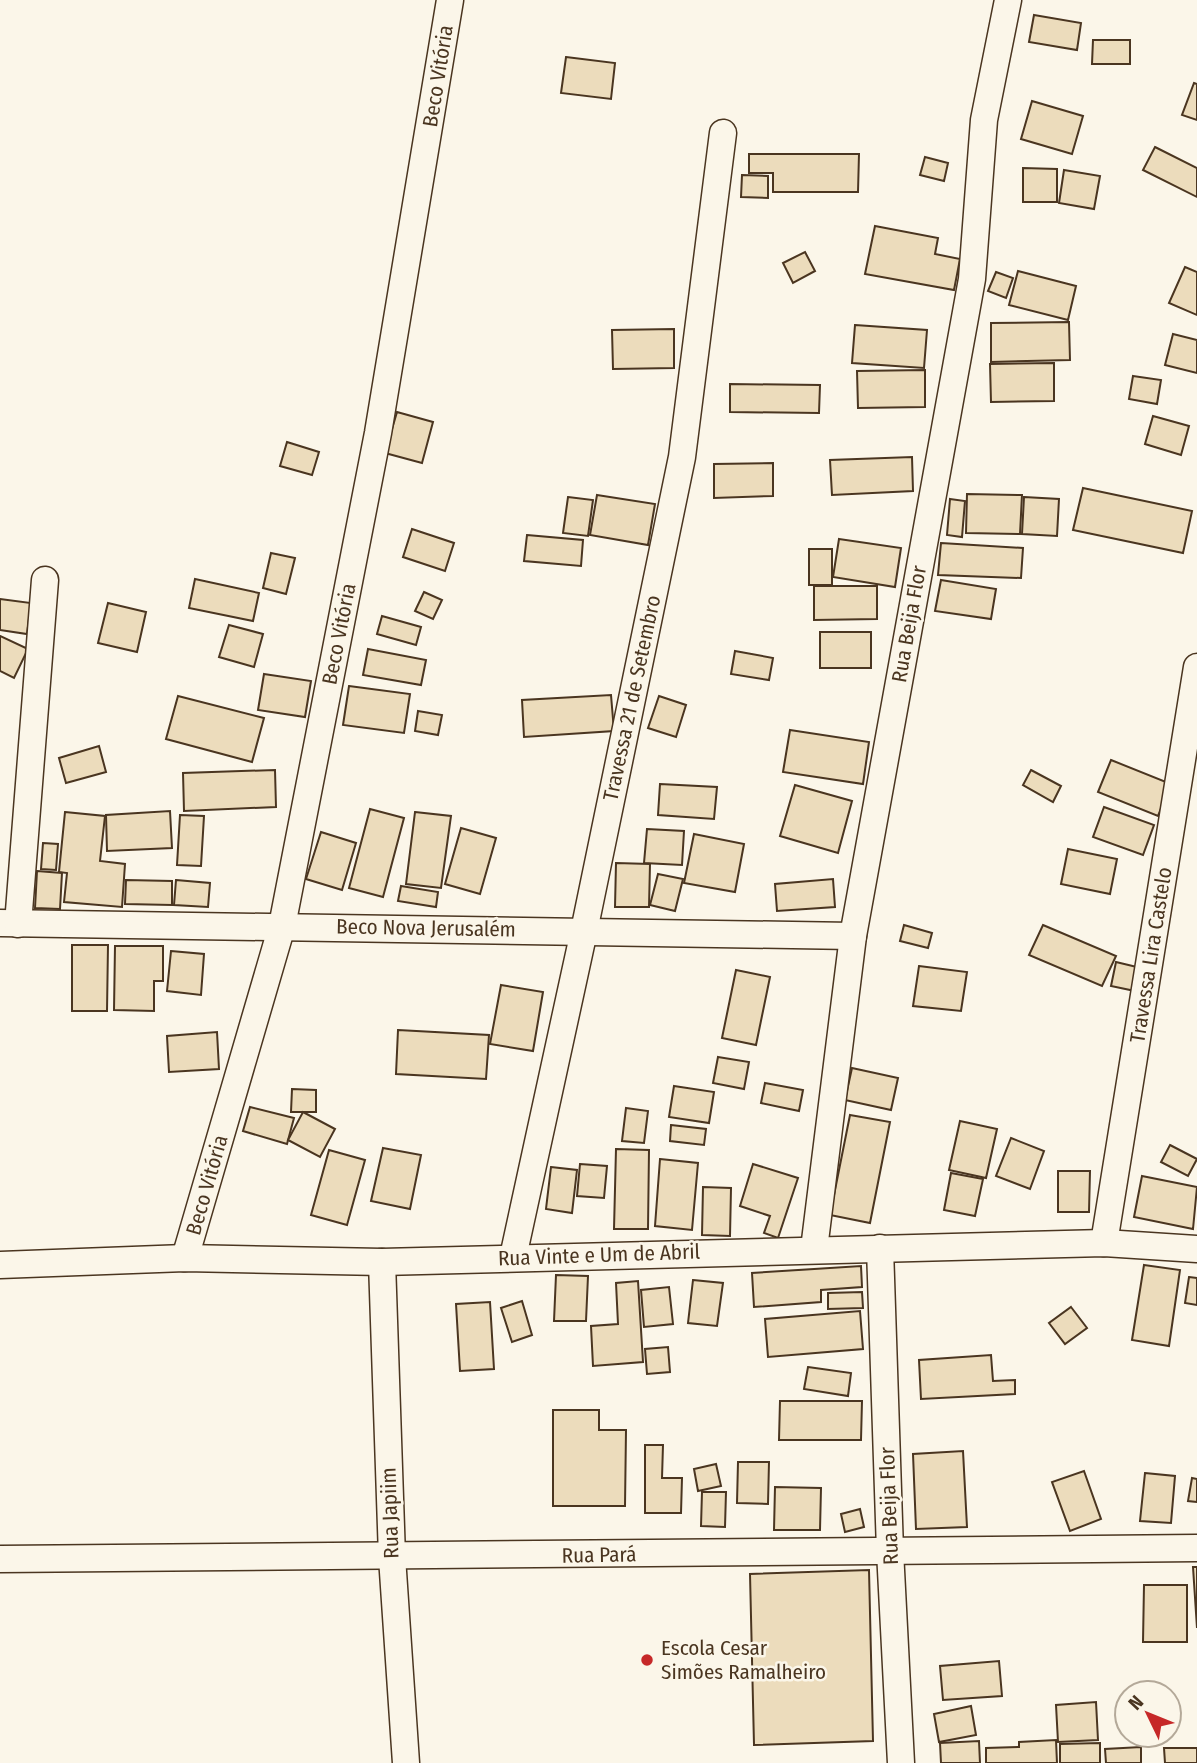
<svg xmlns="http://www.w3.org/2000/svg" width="1197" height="1763" font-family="'Fira Sans Condensed',sans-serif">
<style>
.building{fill:#ecdcbc;stroke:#4a3520;stroke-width:2}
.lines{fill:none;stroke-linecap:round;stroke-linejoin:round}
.street-casing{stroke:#4a3520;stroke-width:29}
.street{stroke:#fbf6e9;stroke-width:26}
.poi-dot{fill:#c62828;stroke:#fbf6e9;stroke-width:2.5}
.labels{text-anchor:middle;stroke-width:5;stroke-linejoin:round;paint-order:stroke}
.street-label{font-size:21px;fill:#4a3520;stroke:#fbf6e9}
.poi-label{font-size:21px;fill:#4a3520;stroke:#fbf6e9;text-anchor:start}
</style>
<rect width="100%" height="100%" fill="#fbf6e9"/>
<g class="building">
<path d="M 1034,15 L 1081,23 L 1077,50 L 1029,42 Z"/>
<path d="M 1093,40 L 1130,40 L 1130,64 L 1092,64 Z"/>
<path d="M 566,57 L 615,63 L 611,99 L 561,93 Z"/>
<path d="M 1194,83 L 1197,84 L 1197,120 L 1182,115 Z"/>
<path d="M 1032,101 L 1083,116 L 1072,154 L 1021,139 Z"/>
<path d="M 1155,147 L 1197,168 L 1197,197 L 1143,170 Z"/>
<path d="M 749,154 L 859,154 L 858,192 L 773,192 L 773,173 L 749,173 Z"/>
<path d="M 925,157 L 948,163 L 944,181 L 920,175 Z"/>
<path d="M 1023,168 L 1057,169 L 1057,202 L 1023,202 Z"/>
<path d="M 1064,170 L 1100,176 L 1094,209 L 1059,203 Z"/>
<path d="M 742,175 L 768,176 L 768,198 L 741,197 Z"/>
<path d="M 875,226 L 938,238 L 935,254 L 960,259 L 954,290 L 865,274 Z"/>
<path d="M 805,252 L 815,271 L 793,283 L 783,263 Z"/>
<path d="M 1185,267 L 1197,272 L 1197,315 L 1169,303 Z"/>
<path d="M 1018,271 L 1076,286 L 1068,320 L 1009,305 Z"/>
<path d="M 996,272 L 1013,278 L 1006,298 L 988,291 Z"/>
<path d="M 1069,322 L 1070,360 L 991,362 L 991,323 Z"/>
<path d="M 855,325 L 927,330 L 924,368 L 852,363 Z"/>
<path d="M 674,329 L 674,368 L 613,369 L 612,330 Z"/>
<path d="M 1173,334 L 1197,340 L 1197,373 L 1165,365 Z"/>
<path d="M 1054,363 L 1054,401 L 991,402 L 990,364 Z"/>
<path d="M 925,370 L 925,407 L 858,408 L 857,371 Z"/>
<path d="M 1133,376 L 1161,380 L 1157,404 L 1129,399 Z"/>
<path d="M 730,384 L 820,385 L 819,413 L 730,412 Z"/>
<path d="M 397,412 L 433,422 L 422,463 L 385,453 Z"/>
<path d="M 1153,416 L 1189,426 L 1181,455 L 1145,444 Z"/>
<path d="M 287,442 L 319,452 L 312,475 L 280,466 Z"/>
<path d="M 912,457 L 913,491 L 832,495 L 830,460 Z"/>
<path d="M 773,463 L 773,496 L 714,498 L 714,464 Z"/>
<path d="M 1083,488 L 1192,511 L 1183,553 L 1073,530 Z"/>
<path d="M 967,494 L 1022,495 L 1020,534 L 966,533 Z"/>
<path d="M 597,495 L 655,504 L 648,545 L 590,535 Z"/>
<path d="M 568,497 L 593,500 L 588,536 L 563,533 Z"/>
<path d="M 1024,497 L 1059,499 L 1057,536 L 1022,534 Z"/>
<path d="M 950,499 L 965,501 L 962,537 L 947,535 Z"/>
<path d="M 412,529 L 454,543 L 445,571 L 403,557 Z"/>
<path d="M 527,535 L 583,540 L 581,566 L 524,561 Z"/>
<path d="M 839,539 L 901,548 L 895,587 L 833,577 Z"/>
<path d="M 941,543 L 1023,548 L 1021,578 L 938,575 Z"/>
<rect x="809" y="549" width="23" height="36"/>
<path d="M 271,553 L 295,558 L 286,594 L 263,588 Z"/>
<path d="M 195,579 L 259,593 L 253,621 L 189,608 Z"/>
<path d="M 941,580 L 996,589 L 991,619 L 935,611 Z"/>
<path d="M 814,586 L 877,586 L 877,619 L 814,620 Z"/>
<path d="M 424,592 L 442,600 L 433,619 L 415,611 Z"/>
<path d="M 0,599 L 31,603 L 27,634 L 0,630 Z"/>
<path d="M 108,603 L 146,612 L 137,652 L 98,643 Z"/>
<path d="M 382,616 L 421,627 L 416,645 L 377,634 Z"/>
<path d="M 229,625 L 263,634 L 254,667 L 219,657 Z"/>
<rect x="820" y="632" width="51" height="36"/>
<path d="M 0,636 L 28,649 L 14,678 L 0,671 Z"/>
<path d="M 368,649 L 426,660 L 421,685 L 363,675 Z"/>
<path d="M 735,651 L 773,658 L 769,680 L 731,674 Z"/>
<path d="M 264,674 L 311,681 L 305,717 L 258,710 Z"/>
<path d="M 349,686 L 410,694 L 404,733 L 343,725 Z"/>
<path d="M 611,695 L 614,731 L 524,737 L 522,700 Z"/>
<path d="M 178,696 L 264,718 L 252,762 L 166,739 Z"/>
<path d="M 659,696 L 686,705 L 676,737 L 648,728 Z"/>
<path d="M 418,711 L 442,715 L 438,735 L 415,731 Z"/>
<path d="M 790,730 L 869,742 L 863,784 L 783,772 Z"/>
<path d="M 99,746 L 106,772 L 66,783 L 59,758 Z"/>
<path d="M 1111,760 L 1171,784 L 1158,816 L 1098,792 Z"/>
<path d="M 275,770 L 276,807 L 184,811 L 183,773 Z"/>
<path d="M 1031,770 L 1061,786 L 1053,802 L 1023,785 Z"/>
<path d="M 660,784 L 717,787 L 714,819 L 658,815 Z"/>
<path d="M 795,785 L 852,801 L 838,853 L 780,836 Z"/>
<path d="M 1104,807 L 1154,825 L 1143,855 L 1093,837 Z"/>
<path d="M 370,809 L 404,818 L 383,897 L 349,888 Z"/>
<path d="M 170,811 L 172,848 L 107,851 L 106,815 Z"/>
<path d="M 65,812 L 105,816 L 100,861 L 125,864 L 122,907 L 64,902 L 67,873 L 59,872 Z"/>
<path d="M 415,812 L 451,816 L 441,888 L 406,884 Z"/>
<path d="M 180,815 L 204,816 L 201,866 L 177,865 Z"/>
<path d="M 461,828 L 496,838 L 480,894 L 445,884 Z"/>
<path d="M 647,829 L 684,831 L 682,865 L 644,863 Z"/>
<path d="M 321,832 L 356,843 L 342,890 L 306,879 Z"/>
<path d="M 694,834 L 744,844 L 735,892 L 684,883 Z"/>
<path d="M 43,843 L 58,844 L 56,870 L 41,869 Z"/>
<path d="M 1068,849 L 1117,859 L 1110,894 L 1061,884 Z"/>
<path d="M 616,863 L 650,864 L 649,907 L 615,907 Z"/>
<path d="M 37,871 L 62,873 L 60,909 L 35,908 Z"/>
<path d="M 658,874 L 683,879 L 675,911 L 650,905 Z"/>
<path d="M 833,879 L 835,907 L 777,911 L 775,884 Z"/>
<path d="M 126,880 L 172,881 L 172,905 L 125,904 Z"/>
<path d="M 176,880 L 210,883 L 208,907 L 174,905 Z"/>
<path d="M 401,886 L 438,892 L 436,907 L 398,901 Z"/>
<path d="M 904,925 L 932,933 L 928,948 L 900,941 Z"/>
<path d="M 1043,925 L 1116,956 L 1102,986 L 1029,955 Z"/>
<path d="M 72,945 L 108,945 L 107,1011 L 72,1011 Z"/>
<path d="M 115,946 L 163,946 L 163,981 L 154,981 L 154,1011 L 114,1010 Z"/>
<path d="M 171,951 L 204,954 L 201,995 L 167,991 Z"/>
<path d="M 1116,962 L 1141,968 L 1135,991 L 1111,986 Z"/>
<path d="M 919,966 L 967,972 L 961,1011 L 913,1006 Z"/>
<path d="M 736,970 L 770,977 L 756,1045 L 722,1038 Z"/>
<path d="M 501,985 L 543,992 L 533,1051 L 490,1044 Z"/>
<path d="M 398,1030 L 489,1035 L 486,1079 L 396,1074 Z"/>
<path d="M 217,1032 L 219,1069 L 169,1072 L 167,1036 Z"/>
<path d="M 718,1057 L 749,1062 L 744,1089 L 713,1083 Z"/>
<path d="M 852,1068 L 898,1078 L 891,1110 L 845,1100 Z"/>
<path d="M 765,1083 L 803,1090 L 799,1111 L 761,1103 Z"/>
<path d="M 674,1086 L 714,1092 L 709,1123 L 669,1117 Z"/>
<path d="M 292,1089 L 316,1090 L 316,1112 L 291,1112 Z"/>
<path d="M 250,1107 L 294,1118 L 287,1144 L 243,1131 Z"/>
<path d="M 626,1108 L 648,1111 L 644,1143 L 622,1141 Z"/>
<path d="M 303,1112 L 335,1129 L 320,1157 L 288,1140 Z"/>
<path d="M 850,1115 L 890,1122 L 870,1223 L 830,1215 Z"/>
<path d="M 960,1121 L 997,1129 L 986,1178 L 949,1170 Z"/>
<path d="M 671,1125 L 706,1129 L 704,1145 L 670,1141 Z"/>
<path d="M 1011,1138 L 1044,1151 L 1030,1189 L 996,1176 Z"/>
<path d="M 1170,1145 L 1197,1159 L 1188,1176 L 1161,1162 Z"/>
<path d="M 383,1148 L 421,1155 L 410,1209 L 371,1201 Z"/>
<path d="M 616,1149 L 649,1150 L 648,1229 L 614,1229 Z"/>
<path d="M 329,1150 L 365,1160 L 347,1225 L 311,1215 Z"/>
<path d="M 660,1159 L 698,1163 L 692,1230 L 655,1226 Z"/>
<path d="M 580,1164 L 607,1166 L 604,1198 L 577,1196 Z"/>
<path d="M 753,1164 L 798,1178 L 778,1238 L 764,1233 L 770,1216 L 740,1206 Z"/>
<path d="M 551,1167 L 577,1170 L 572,1213 L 546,1209 Z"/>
<path d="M 1058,1171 L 1090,1171 L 1089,1212 L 1058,1212 Z"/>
<path d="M 951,1173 L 983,1179 L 975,1216 L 944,1210 Z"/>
<path d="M 1142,1176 L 1197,1187 L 1193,1229 L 1134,1217 Z"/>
<path d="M 703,1187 L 731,1188 L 730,1236 L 702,1235 Z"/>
<path d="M 1144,1265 L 1180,1270 L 1169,1346 L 1132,1340 Z"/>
<path d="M 861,1266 L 862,1287 L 821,1290 L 821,1302 L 754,1307 L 752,1273 Z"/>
<path d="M 556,1275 L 588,1276 L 586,1321 L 554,1321 Z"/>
<path d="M 1189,1277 L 1197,1278 L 1197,1305 L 1185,1303 Z"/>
<path d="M 693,1280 L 723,1283 L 717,1326 L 688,1323 Z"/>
<path d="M 638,1281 L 643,1362 L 593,1366 L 591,1326 L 618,1324 L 616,1283 Z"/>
<path d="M 669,1287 L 673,1324 L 644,1327 L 641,1290 Z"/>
<path d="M 862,1292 L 863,1308 L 828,1309 L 828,1293 Z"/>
<path d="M 522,1301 L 532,1335 L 512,1342 L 501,1308 Z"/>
<path d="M 490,1302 L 494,1369 L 460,1371 L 456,1304 Z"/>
<path d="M 1071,1307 L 1087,1328 L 1065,1344 L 1049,1323 Z"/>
<path d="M 860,1311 L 863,1349 L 768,1357 L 765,1319 Z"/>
<path d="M 668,1347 L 670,1372 L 647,1374 L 645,1349 Z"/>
<path d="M 991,1355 L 993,1381 L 1015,1380 L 1015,1394 L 921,1399 L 919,1360 Z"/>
<path d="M 808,1367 L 851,1373 L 848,1396 L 804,1389 Z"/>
<path d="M 780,1401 L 862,1401 L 861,1440 L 779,1440 Z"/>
<path d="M 553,1410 L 599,1410 L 599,1430 L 626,1430 L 625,1506 L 553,1506 Z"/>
<path d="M 645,1445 L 663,1445 L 662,1478 L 682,1478 L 681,1513 L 645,1513 Z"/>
<path d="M 963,1451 L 967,1527 L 916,1529 L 913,1454 Z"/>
<path d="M 738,1462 L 769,1462 L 768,1504 L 737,1503 Z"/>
<path d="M 716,1464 L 721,1486 L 698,1491 L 694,1469 Z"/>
<path d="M 1084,1471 L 1101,1519 L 1070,1531 L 1052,1482 Z"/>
<path d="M 1145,1473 L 1175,1476 L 1171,1523 L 1140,1521 Z"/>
<path d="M 1192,1478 L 1197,1479 L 1197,1502 L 1188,1501 Z"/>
<path d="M 775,1487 L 821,1488 L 820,1530 L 774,1530 Z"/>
<path d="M 702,1492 L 726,1492 L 725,1527 L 701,1526 Z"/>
<path d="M 860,1509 L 864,1527 L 845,1532 L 841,1514 Z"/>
<path d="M 1193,1567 L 1197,1567 L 1197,1628 Z"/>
<path d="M 869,1570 L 873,1741 L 754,1745 L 750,1574 Z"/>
<path d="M 1144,1585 L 1187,1585 L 1187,1642 L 1143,1642 Z"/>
<path d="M 999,1661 L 1002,1696 L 943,1700 L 940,1666 Z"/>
<path d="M 1096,1702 L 1098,1740 L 1058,1742 L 1056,1705 Z"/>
<path d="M 971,1706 L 976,1735 L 939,1742 L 934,1714 Z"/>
<path d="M 1056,1740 L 1057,1763 L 986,1763 L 986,1748 L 1019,1747 L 1019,1742 Z"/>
<path d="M 979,1741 L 980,1763 L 941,1763 L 940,1743 Z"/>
<path d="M 1100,1743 L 1100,1763 L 1060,1763 L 1060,1744 Z"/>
<path d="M 1141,1747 L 1141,1763 L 1106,1763 L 1105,1749 Z"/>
<path d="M 1164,1748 L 1197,1748 L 1197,1763 L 1165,1763 Z"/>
</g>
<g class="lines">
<defs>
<g id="street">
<path d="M 0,923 L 853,936"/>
<path d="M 18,924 L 45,580"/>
<path d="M 1104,1243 L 1197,667"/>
<path d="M 880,1248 L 890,1551 L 901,1763"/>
<path d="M 814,1249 L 853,936 L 972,279 L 984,120 L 1008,0"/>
<path d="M 513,1257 L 584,931 L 682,457 L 723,133"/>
<path d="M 185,1258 L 282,926 L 378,433 L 450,0"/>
<path d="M 382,1262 L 392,1557 L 406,1763"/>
<path d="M 0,1265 L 185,1258 L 382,1262 L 1104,1243 L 1197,1249"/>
<path d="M 0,1559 L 1197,1548"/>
</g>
</defs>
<use href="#street" class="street-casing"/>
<use href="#street" class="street"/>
</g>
<circle class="poi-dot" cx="647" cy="1660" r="7"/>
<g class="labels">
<g class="street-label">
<text transform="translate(438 76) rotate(-81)" y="7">Beco Vitória</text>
<text transform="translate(909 624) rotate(-80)" y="7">Rua Beija Flor</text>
<text transform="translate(339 634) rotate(-79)" y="7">Beco Vitória</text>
<text transform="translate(632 698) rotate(-78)" y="7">Travessa 21 de Setembro</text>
<text transform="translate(426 928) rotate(1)" y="7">Beco Nova Jerusalém</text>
<text transform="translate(1151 955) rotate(-81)" y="7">Travessa Lira Castelo</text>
<text transform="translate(207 1185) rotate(-74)" y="7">Beco Vitória</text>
<text transform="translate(599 1255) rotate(-2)" y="7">Rua Vinte e Um de Abril</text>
<text transform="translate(889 1506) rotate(-92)" y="7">Rua Beija Flor</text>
<text transform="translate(390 1513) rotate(-92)" y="7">Rua Japiim</text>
<text transform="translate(599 1555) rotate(-1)" y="7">Rua Pará</text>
</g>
<g class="poi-label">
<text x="661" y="1655">Escola Cesar<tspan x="661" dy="24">Simões Ramalheiro</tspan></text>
</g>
</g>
<g transform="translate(1148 1714) rotate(313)"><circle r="33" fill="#fbf6e9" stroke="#b4a999" stroke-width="2"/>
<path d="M0-5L12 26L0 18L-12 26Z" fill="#c62828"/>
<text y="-10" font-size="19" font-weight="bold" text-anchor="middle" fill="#4a3520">N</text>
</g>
</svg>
